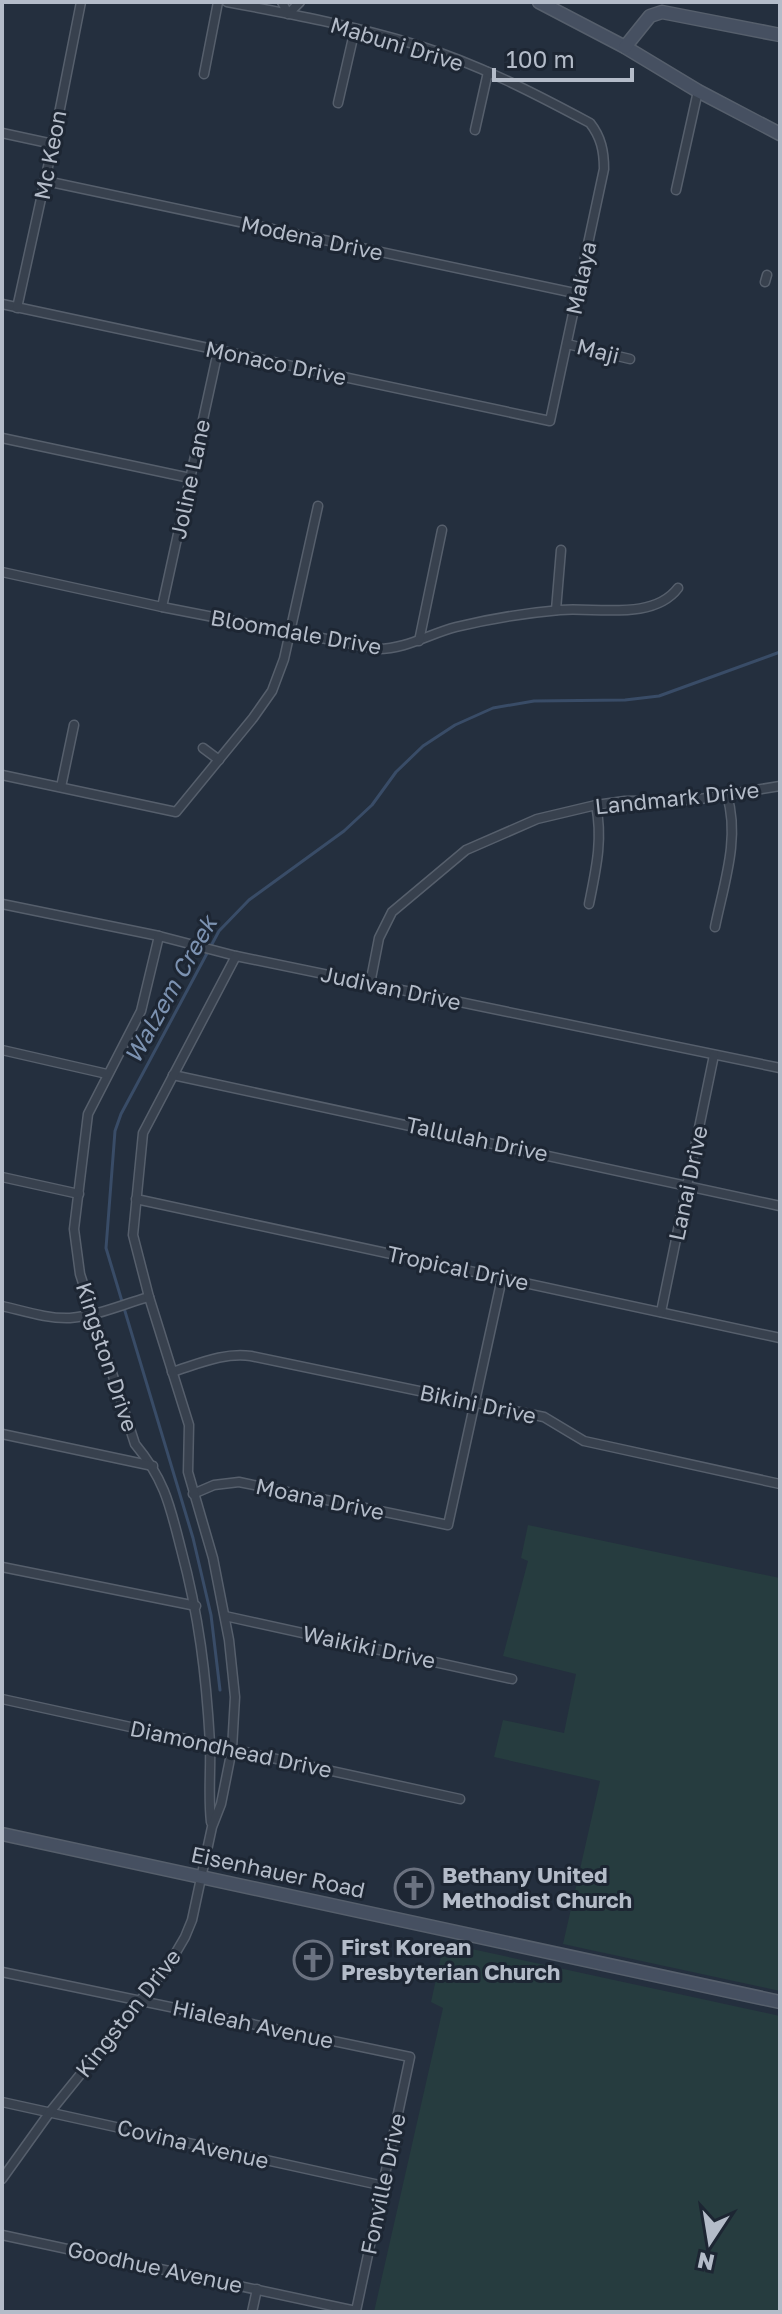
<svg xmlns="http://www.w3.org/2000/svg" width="782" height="2314" font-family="'Golos Text',sans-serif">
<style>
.green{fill:#263c3f}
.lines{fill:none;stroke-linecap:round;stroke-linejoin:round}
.stream{stroke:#394c67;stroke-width:3}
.street-casing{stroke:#565f6c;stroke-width:11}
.secondary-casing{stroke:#565f6c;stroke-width:15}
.street{stroke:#38414e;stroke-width:8}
.secondary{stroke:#465061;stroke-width:12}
.labels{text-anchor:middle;stroke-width:6;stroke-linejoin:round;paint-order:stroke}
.street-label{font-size:22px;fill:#b4bcc9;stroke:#1d2633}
.poi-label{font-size:22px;font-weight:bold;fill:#b4bcc9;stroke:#1d2633;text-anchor:start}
.water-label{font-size:24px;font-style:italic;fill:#7c92b1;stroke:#1d2633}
</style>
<rect width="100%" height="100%" fill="#242f3e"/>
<g class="green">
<path d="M 528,1525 L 780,1578 L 780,1991 L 563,1944 L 600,1781 L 494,1757 L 503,1720 L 564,1733 L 576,1674 L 503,1656 L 528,1561 L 521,1558 Z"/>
<path d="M 444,1943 L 780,2016 L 780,2312 L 374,2312 L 443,2008 L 431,2002 Z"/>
</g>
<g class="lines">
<path class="stream" d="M 220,1690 L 211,1615 L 193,1538 L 106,1248 L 115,1131 L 121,1114 L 219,931 L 249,900 L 344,831 L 372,805 L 396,772 L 423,746 L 455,725 L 493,708 L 534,701 L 625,700 L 659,696 L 780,652"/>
<defs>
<g id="street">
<path d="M 282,2 L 288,14 L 300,2"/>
<path d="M 204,74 L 218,2"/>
<path d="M 338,103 L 355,29"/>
<path d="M 475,130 L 488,72"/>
<path d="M 2,133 L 53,144"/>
<path d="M 46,181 L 579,294"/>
<path d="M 676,190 L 698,91"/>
<path d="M 765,282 L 767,275"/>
<path d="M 2,304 L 550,421 L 604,169 C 604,151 601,137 590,123 C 534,93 478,64 417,45 C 355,26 291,14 227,2"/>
<path d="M 17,308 L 53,144 L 81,2"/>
<path d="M 567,344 L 630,359"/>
<path d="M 2,438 L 190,478"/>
<path d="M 2,572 L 162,607 L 378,649 C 406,649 429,634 456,627 C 489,619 526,613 560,610 C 596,607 653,621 678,588"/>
<path d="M 162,607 L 218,351"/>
<path d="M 556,610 L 561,550"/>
<path d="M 419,641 L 442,530"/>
<path d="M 203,748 L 219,760"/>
<path d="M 2,775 L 176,812 L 253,718 L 272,691 L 284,659 L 318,506"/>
<path d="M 61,787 L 74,725"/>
<path d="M 2,904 L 159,936 L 236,956 L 780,1068"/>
<path d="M 589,904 C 596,869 603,840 596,805"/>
<path d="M 715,927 C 724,883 740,839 727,795"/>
<path d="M 159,936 L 141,1011 L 88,1114 L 74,1229 L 80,1274 L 135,1444 C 165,1480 170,1506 181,1549 C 199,1616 206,1674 210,1743 C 211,1769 208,1796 211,1822"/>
<path d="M 370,984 L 379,938 L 392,912 L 466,850 L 537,819 L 596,805 L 625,801 L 694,800 L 780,786"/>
<path d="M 2,1050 L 107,1074"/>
<path d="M 173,1075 L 780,1206"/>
<path d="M 2,1177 L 79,1194"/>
<path d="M 136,1199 L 780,1338"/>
<path d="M 2,1306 C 24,1311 48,1319 70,1318 C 97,1316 123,1304 149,1297"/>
<path d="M 661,1312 L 714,1055"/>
<path d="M 172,1372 C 198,1364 224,1352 251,1356 L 544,1417 L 584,1441 L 780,1484"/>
<path d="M 2,1434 L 153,1466"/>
<path d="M 193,1494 L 214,1485 L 239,1482 L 448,1525 L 502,1278"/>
<path d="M 2,1567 L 196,1606"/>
<path d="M 225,1616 L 512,1679"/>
<path d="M 2,1699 L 460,1799"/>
<path d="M 2,1972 L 410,2057 L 356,2311 L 2,2235"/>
<path d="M 2,2102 L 384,2186"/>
<path d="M 2,2179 L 50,2112 L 168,1966 L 185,1937 L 192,1920 L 212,1827 L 221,1804 L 232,1749 L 235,1697 L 229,1640 L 213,1558 L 188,1472 L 189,1425 L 149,1297 L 133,1235 L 143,1133 L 236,956"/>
<path d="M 252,2312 L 257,2289"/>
</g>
<g id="secondary">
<path d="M 539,2 L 625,47 L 698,91 L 780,134"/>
<path d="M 625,47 L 650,16 L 662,12 L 780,35"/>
<path d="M 2,1834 L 780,2002"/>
</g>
</defs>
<use href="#street" class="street-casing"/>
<use href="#secondary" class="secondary-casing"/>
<use href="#street" class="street"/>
<use href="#secondary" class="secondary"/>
</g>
<defs>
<symbol id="church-ring" viewBox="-11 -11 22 22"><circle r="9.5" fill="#1d2633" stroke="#6b7280" stroke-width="1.5"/><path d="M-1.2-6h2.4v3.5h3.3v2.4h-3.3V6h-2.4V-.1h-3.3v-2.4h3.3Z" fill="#6b7280"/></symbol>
</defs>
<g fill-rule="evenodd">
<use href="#church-ring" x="392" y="1866" width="44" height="44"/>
<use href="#church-ring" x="291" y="1938" width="44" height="44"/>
</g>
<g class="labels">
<g class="street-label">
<text transform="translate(397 44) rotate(17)" y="8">Mabuni Drive</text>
<text transform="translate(50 155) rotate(-79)" y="8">Mc Keon</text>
<text transform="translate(312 238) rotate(12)" y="8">Modena Drive</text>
<text transform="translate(581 278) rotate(-78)" y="8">Malaya</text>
<text transform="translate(598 351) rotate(14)" y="8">Maji</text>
<text transform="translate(276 363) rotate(12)" y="8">Monaco Drive</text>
<text transform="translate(190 479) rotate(-78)" y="8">Joline Lane</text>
<text transform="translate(296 632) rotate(10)" y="8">Bloomdale Drive</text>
<text transform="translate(677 798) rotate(-6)" y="8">Landmark Drive</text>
<text transform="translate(391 988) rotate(12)" y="8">Judivan Drive</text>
<text transform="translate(477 1139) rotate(12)" y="8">Tallulah Drive</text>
<text transform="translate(688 1183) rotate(-78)" y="8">Lanai Drive</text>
<text transform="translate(458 1268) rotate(12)" y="8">Tropical Drive</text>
<text transform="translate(107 1357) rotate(72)" y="8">Kingston Drive</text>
<text transform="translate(478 1404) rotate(12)" y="8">Bikini Drive</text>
<text transform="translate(320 1499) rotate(12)" y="8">Moana Drive</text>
<text transform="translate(369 1647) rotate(12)" y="8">Waikiki Drive</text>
<text transform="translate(231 1749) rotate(12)" y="8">Diamondhead Drive</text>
<text transform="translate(278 1872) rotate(12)" y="8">Eisenhauer Road</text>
<text transform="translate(128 2013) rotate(-52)" y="8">Kingston Drive</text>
<text transform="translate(253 2024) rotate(12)" y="8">Hialeah Avenue</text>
<text transform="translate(193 2144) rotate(13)" y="8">Covina Avenue</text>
<text transform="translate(383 2184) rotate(-78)" y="8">Fonville Drive</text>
<text transform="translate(155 2267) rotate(12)" y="8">Goodhue Avenue</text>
</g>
<g class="poi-label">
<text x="442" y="1883">Bethany United<tspan x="442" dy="25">Methodist Church</tspan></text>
<text x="341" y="1955">First Korean<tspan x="341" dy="25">Presbyterian Church</tspan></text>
</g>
<g class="water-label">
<text transform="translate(171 990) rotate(-61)" y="8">Walzem Creek</text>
</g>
</g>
<rect width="782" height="2314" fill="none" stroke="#b4bcc9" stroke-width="8"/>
<g transform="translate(710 2242) rotate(192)" stroke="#1d2633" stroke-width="6" paint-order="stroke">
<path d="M0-6L14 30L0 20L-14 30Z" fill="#b4bcc9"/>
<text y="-12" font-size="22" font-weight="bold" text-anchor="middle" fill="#b4bcc9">N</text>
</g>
<path d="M494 68v12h138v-12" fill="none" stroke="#b4bcc9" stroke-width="4"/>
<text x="506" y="68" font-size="24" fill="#b4bcc9" stroke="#1d2633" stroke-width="6" paint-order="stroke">100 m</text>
</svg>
